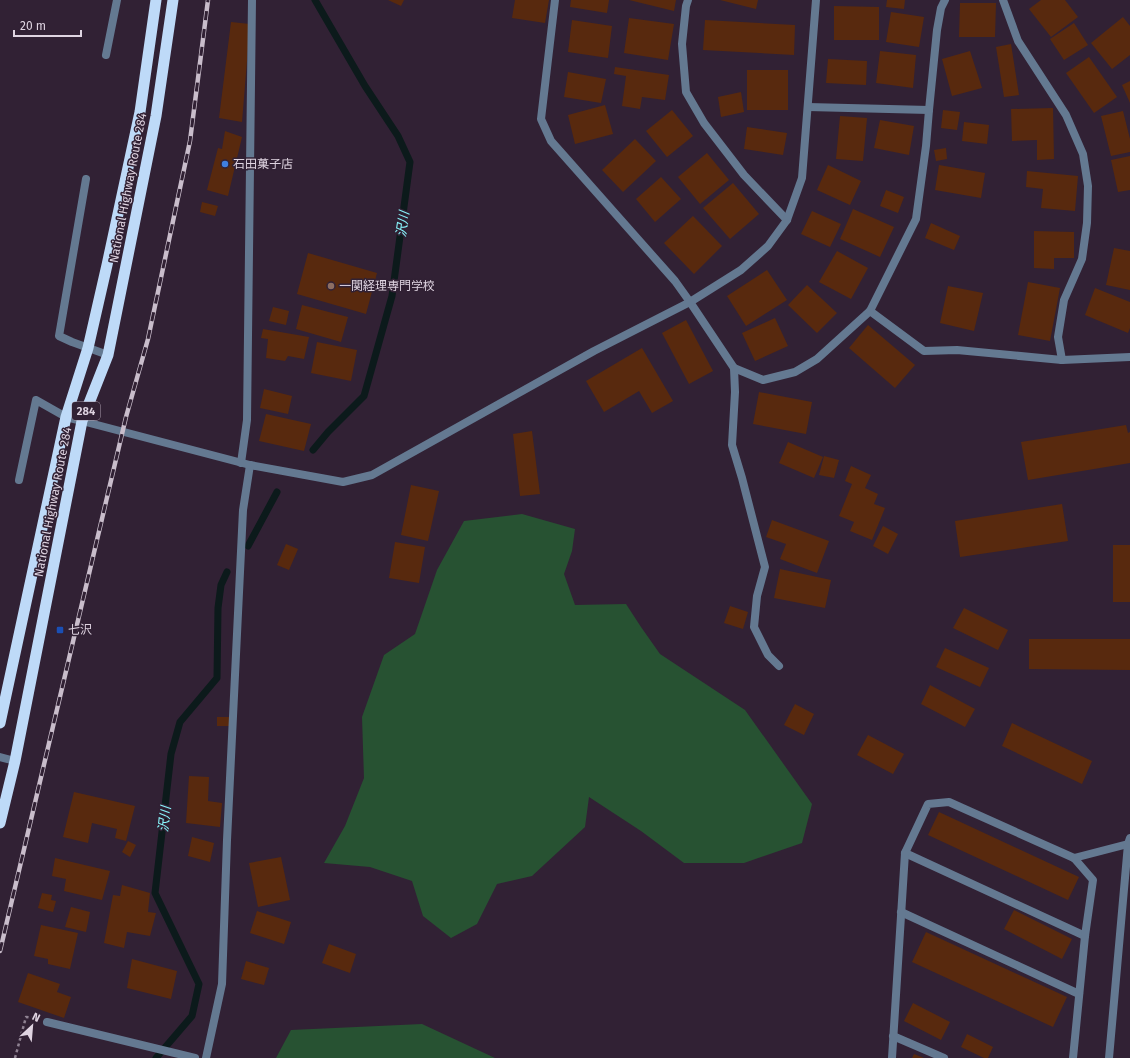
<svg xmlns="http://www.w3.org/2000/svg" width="1130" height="1058" font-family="'Fira Sans','Noto Sans JP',sans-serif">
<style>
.green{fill:#275232}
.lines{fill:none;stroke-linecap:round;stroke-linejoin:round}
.stream{stroke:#0c1a1b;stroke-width:7}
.building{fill:#58290e}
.path{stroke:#8f8292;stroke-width:2.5;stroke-dasharray:3 3;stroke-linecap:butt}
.service{stroke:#647991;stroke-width:8}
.minor{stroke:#647991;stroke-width:8}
.tertiary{stroke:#647991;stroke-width:8}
.trunk{stroke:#bedaf8;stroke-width:11}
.rail-casing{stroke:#c9bdcb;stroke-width:4.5}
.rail{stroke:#312134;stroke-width:3;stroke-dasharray:9;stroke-linecap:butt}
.shop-dot{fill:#3f7fe0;stroke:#312134;stroke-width:1.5}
.education-dot{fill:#8d6e63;stroke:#312134;stroke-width:1.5}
.transit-dot{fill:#1a4fb4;stroke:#312134;stroke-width:1.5}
.labels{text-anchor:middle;stroke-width:3;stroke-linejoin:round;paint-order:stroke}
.shield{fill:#312134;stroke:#ab9ead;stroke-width:1}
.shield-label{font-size:11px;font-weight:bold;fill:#dfd4e1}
.poi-label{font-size:12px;fill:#dfd4e1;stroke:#312134;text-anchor:start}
.street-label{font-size:12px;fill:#dfd4e1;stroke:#312134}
.water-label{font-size:13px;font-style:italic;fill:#89f9ff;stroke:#312134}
</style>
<rect width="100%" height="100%" fill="#312134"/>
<g class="green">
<path d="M 522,514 L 575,529 L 572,551 L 564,574 L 575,605 L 626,604 L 641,627 L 660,654 L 745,710 L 812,804 L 802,843 L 744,863 L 684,863 L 641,831 L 589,797 L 585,827 L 532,876 L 497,884 L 477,924 L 451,938 L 423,916 L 412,881 L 370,867 L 324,863 L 345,826 L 364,778 L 362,717 L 384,655 L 415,634 L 437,570 L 464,521 Z"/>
<path d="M 422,1024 L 495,1058 L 276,1058 L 291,1030 Z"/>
</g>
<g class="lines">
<g class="stream">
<path d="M 313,450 L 328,432 L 364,396 L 392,296 L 410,162 L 398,136 L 365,86 L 315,0"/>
<path d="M 248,546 L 277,492"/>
<path d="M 156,1058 L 192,1016 L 199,984 L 155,893 L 171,754 L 180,722 L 217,678 L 218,608 L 221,585 L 227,572"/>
</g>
</g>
<g class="building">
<path d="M 388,0 L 404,0 L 401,6 Z"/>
<path d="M 515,0 L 549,0 L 545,23 L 512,18 Z"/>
<path d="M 571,0 L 609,0 L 607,13 L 570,7 Z"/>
<path d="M 629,0 L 676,0 L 674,11 Z"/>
<path d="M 720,0 L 758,0 L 756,9 Z"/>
<path d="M 887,0 L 905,0 L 904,9 L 886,7 Z"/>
<path d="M 1041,0 L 1065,0 L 1078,17 L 1051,37 L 1029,9 Z"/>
<path d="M 960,3 L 996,3 L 995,37 L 959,37 Z"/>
<path d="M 834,6 L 879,7 L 879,40 L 834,40 Z"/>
<path d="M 891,12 L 924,17 L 919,47 L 886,42 Z"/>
<path d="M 1123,17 L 1130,26 L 1130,55 L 1112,69 L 1091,43 Z"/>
<path d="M 629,18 L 674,24 L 668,60 L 624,53 Z"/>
<path d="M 572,20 L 612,26 L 608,58 L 568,52 Z"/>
<path d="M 705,20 L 795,25 L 794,55 L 703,50 Z"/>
<path d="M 231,22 L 250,24 L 242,122 L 219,118 Z"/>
<path d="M 1074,23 L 1088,45 L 1064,60 L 1050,39 Z"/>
<path d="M 1011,44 L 1019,95 L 1004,97 L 996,47 Z"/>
<path d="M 880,51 L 916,55 L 913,88 L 876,83 Z"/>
<path d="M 970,51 L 982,88 L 952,96 L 942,59 Z"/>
<path d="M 1089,57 L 1117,97 L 1094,113 L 1066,73 Z"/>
<path d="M 828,59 L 867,61 L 866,85 L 826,83 Z"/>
<path d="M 615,67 L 669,75 L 665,100 L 642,97 L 640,109 L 622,106 L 626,76 L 614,74 Z"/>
<rect x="747" y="70" width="41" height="40"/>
<path d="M 568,72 L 606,79 L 601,103 L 564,97 Z"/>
<path d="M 1130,81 L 1130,103 L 1122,85 Z"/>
<path d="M 741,92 L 744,112 L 721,117 L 718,97 Z"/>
<path d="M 605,105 L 613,134 L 575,144 L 568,115 Z"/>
<path d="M 1053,108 L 1054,159 L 1037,160 L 1037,140 L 1012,141 L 1011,109 Z"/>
<path d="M 672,110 L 693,136 L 667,157 L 646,131 Z"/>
<path d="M 943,110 L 960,112 L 957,130 L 941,128 Z"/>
<path d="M 1123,111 L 1130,139 L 1130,152 L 1111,156 L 1101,116 Z"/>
<path d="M 840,116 L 867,118 L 863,161 L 836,159 Z"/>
<path d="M 880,120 L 914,126 L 909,155 L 874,148 Z"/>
<path d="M 964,122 L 989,125 L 987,144 L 962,141 Z"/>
<path d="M 747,127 L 787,133 L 783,155 L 744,149 Z"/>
<path d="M 225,131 L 242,137 L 228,196 L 207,190 L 218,148 L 222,149 Z"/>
<path d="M 635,139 L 656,161 L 623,192 L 602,170 Z"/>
<path d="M 946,148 L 947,159 L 936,161 L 934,150 Z"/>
<path d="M 707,153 L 729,180 L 700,204 L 678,177 Z"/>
<path d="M 1130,156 L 1130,190 L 1118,192 L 1111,160 Z"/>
<path d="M 828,165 L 861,181 L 850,205 L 817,190 Z"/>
<path d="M 939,165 L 985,173 L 981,198 L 935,190 Z"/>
<path d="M 1027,171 L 1078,176 L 1075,211 L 1041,208 L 1043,189 L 1026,187 Z"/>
<path d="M 661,177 L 681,199 L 655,222 L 636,199 Z"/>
<path d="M 733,183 L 759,214 L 730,239 L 703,208 Z"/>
<path d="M 886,190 L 904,197 L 898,213 L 880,206 Z"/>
<path d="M 202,202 L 218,206 L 215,216 L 200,212 Z"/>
<path d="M 853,209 L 894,227 L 880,257 L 840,239 Z"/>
<path d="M 812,211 L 841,224 L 830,247 L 801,234 Z"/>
<path d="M 693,216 L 722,246 L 694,274 L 664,243 Z"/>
<path d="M 931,223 L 960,236 L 954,250 L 925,238 Z"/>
<path d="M 1034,231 L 1074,232 L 1074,258 L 1054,258 L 1054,269 L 1034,268 Z"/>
<path d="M 1114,248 L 1130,251 L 1130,290 L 1106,285 Z"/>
<path d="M 837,251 L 868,268 L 851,299 L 819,282 Z"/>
<path d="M 308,253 L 377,273 L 366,314 L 297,294 Z"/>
<path d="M 767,270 L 787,300 L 746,326 L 727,296 Z"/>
<path d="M 1028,282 L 1060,288 L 1050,341 L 1018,335 Z"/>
<path d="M 807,285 L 837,313 L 817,333 L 788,305 Z"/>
<path d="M 948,286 L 983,293 L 974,331 L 940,323 Z"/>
<path d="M 1095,288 L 1130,302 L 1130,328 L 1128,333 L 1085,315 Z"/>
<path d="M 302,305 L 348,317 L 341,342 L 296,329 Z"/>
<path d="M 273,307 L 289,311 L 286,325 L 269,321 Z"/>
<path d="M 775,318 L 788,346 L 755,361 L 742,333 Z"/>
<path d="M 686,320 L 713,371 L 689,384 L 662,333 Z"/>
<path d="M 868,325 L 915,365 L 895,388 L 849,348 Z"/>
<path d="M 263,329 L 309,337 L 304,359 L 288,356 L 285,361 L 266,358 L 268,339 L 261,338 Z"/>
<path d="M 317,342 L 357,350 L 351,381 L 311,373 Z"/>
<path d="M 642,348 L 673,401 L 652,413 L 639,391 L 604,412 L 586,381 Z"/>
<path d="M 264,389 L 292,396 L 288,414 L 260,408 Z"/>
<path d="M 759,392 L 812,402 L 806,434 L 753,424 Z"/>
<path d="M 266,414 L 311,424 L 304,451 L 259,441 Z"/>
<path d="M 1126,425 L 1128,433 L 1130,432 L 1130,463 L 1028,480 L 1021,442 Z"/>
<path d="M 532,431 L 540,494 L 520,496 L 513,434 Z"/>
<path d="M 788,442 L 823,457 L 814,478 L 779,463 Z"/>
<path d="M 824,456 L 839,460 L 834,478 L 819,475 Z"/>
<path d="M 851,466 L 871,475 L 865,488 L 878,494 L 874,504 L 885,508 L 872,540 L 850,531 L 854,522 L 839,516 L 852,484 L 845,481 Z"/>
<path d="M 411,485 L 439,491 L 428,541 L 401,535 Z"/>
<path d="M 1062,504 L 1068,541 L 960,557 L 955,521 Z"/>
<path d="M 772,520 L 829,541 L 817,573 L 780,559 L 786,544 L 766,537 Z"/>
<path d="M 883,526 L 898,534 L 888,554 L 873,546 Z"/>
<path d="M 395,542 L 425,547 L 419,583 L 389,578 Z"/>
<path d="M 286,544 L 298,549 L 289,570 L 277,565 Z"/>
<rect x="1113" y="545" width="17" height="57"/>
<path d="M 780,569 L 831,580 L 825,608 L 774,598 Z"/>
<path d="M 730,606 L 748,612 L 743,629 L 724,623 Z"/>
<path d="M 964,608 L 1008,630 L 998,650 L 953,628 Z"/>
<path d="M 1029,639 L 1130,639 L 1130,670 L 1029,669 Z"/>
<path d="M 945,648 L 989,668 L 980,687 L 936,667 Z"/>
<path d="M 930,685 L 975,709 L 965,727 L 921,704 Z"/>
<path d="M 795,704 L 814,714 L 804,735 L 784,725 Z"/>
<path d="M 217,717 L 230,717 L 229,726 L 217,726 Z"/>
<path d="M 1012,723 L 1092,761 L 1082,784 L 1002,746 Z"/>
<path d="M 868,735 L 904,754 L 893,774 L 857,755 Z"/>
<path d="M 189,776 L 209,777 L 208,801 L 222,803 L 220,827 L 186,823 Z"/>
<path d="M 74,792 L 135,806 L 126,841 L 115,838 L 117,829 L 92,823 L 88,843 L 63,837 Z"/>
<path d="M 939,812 L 1079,877 L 1068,900 L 928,835 Z"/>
<path d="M 192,837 L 214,843 L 210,862 L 188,856 Z"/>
<path d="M 128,841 L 136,845 L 130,857 L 122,852 Z"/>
<path d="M 281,857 L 290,900 L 258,907 L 249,863 Z"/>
<path d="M 55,858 L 110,871 L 102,900 L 64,891 L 66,879 L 52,876 Z"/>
<path d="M 122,885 L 150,893 L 148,912 L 156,913 L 150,936 L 127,932 L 124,948 L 104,943 L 113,895 L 120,896 Z"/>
<path d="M 42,893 L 52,895 L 51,900 L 56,901 L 53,912 L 38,908 Z"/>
<path d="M 71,907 L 90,912 L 86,932 L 65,927 Z"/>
<path d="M 1014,910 L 1072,939 L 1062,959 L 1004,929 Z"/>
<path d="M 257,911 L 291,922 L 284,944 L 250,933 Z"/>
<path d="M 41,925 L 78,933 L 70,969 L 48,964 L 48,959 L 34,956 Z"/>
<path d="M 926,932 L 1067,997 L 1053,1027 L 912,962 Z"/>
<path d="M 329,944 L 356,954 L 350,973 L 322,963 Z"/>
<path d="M 132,959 L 177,971 L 171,999 L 127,988 Z"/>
<path d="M 246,961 L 269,968 L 264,985 L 241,979 Z"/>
<path d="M 28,973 L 60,984 L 57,992 L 71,997 L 64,1018 L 18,1002 Z"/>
<path d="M 913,1003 L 950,1022 L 941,1040 L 904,1021 Z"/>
<path d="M 967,1034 L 993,1047 L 988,1058 L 984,1058 L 961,1047 Z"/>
<path d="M 914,1054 L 924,1058 L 912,1058 Z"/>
</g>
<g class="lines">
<path class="path" d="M 15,1058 L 26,1017 L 33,1018"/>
<g class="service">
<path d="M 905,853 L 1085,936"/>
<path d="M 901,912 L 1079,994"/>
<path d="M 893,1036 L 944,1058"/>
<path d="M 892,1058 L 905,853 L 928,804 L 949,802 L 1074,858 L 1093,880 L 1085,936 L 1073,1058"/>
</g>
<g class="minor">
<path d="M 555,0 L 541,119 L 551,141 L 675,281 L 690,302 L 734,368 L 763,380 L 795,372 L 817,359 L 870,311 L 916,219 L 926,146 L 929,110 L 937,30 L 941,8 L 945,0"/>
<path d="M 688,0 L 686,6 L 682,44 L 686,92 L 704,123 L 744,175 L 787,220"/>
<path d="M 1003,0 L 1018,41 L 1066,115 L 1083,154 L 1088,186 L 1087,223 L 1082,259 L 1064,300 L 1058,337 L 1062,360"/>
<path d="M 106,55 L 117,0"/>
<path d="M 808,107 L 929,110"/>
<path d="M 86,179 L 59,336 L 72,342 L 108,355"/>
<path d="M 870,311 L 924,351 L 957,350 L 1062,360 L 1130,357"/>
<path d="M 734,368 L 735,392 L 732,445 L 742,478 L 765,567 L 757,596 L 754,627 L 768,655 L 779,666"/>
<path d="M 241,463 L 247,420 L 252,0"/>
<path d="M 19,480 L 36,400 L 66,417 L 82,421"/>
<path d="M 0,757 L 15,761"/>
<path d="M 1074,858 L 1128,844"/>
<path d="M 47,1022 L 195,1058"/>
<path d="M 206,1058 L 222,984 L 227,840 L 243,510 L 250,465"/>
<path d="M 1109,1058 L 1128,844 L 1130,838"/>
</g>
<path class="tertiary" d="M 82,421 L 250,465 L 343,482 L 372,475 L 594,351 L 690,302 L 741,270 L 768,246 L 787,220 L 802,178 L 816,0"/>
<g class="trunk">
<path d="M 0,723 L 66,417 L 88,348 L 107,265 L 140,112 L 156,0"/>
<path d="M 0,823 L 15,761 L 82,421 L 108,355 L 156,116 L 173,0"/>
</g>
<defs>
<path id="rail" d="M 0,951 L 126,417 L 148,339 L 190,141 L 208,0"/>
</defs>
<use href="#rail" class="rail-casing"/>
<use href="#rail" class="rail"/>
</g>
<circle class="shop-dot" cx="225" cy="164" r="4"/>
<circle class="education-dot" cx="331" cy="286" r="4"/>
<rect class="transit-dot" x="56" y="626" width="8" height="8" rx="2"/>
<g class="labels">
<rect class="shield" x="72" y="402" width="28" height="18" rx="3"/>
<g class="shield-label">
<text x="86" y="415">284</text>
</g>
<g class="poi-label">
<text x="233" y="168">石田菓子店</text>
<text x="339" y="290">一関経理専門学校</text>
<text x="68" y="634">七沢</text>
</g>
<g class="street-label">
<text transform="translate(128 188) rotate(-79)" y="4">National Highway Route 284</text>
<text transform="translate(53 502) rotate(-79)" y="4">National Highway Route 284</text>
</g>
<g class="water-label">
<text transform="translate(402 224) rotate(-82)" y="5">沢川</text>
<text transform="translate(164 819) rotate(-84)" y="5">沢川</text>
</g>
</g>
<g transform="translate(32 1026) rotate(26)" stroke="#312134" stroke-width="3" paint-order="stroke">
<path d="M0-3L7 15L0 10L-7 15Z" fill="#dfd4e1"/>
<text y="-6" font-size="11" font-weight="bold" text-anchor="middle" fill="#dfd4e1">N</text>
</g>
<path d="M14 30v6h67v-6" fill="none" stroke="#dfd4e1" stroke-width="2"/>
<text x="20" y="30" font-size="12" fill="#dfd4e1" stroke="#312134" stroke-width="3" paint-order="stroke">20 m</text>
</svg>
